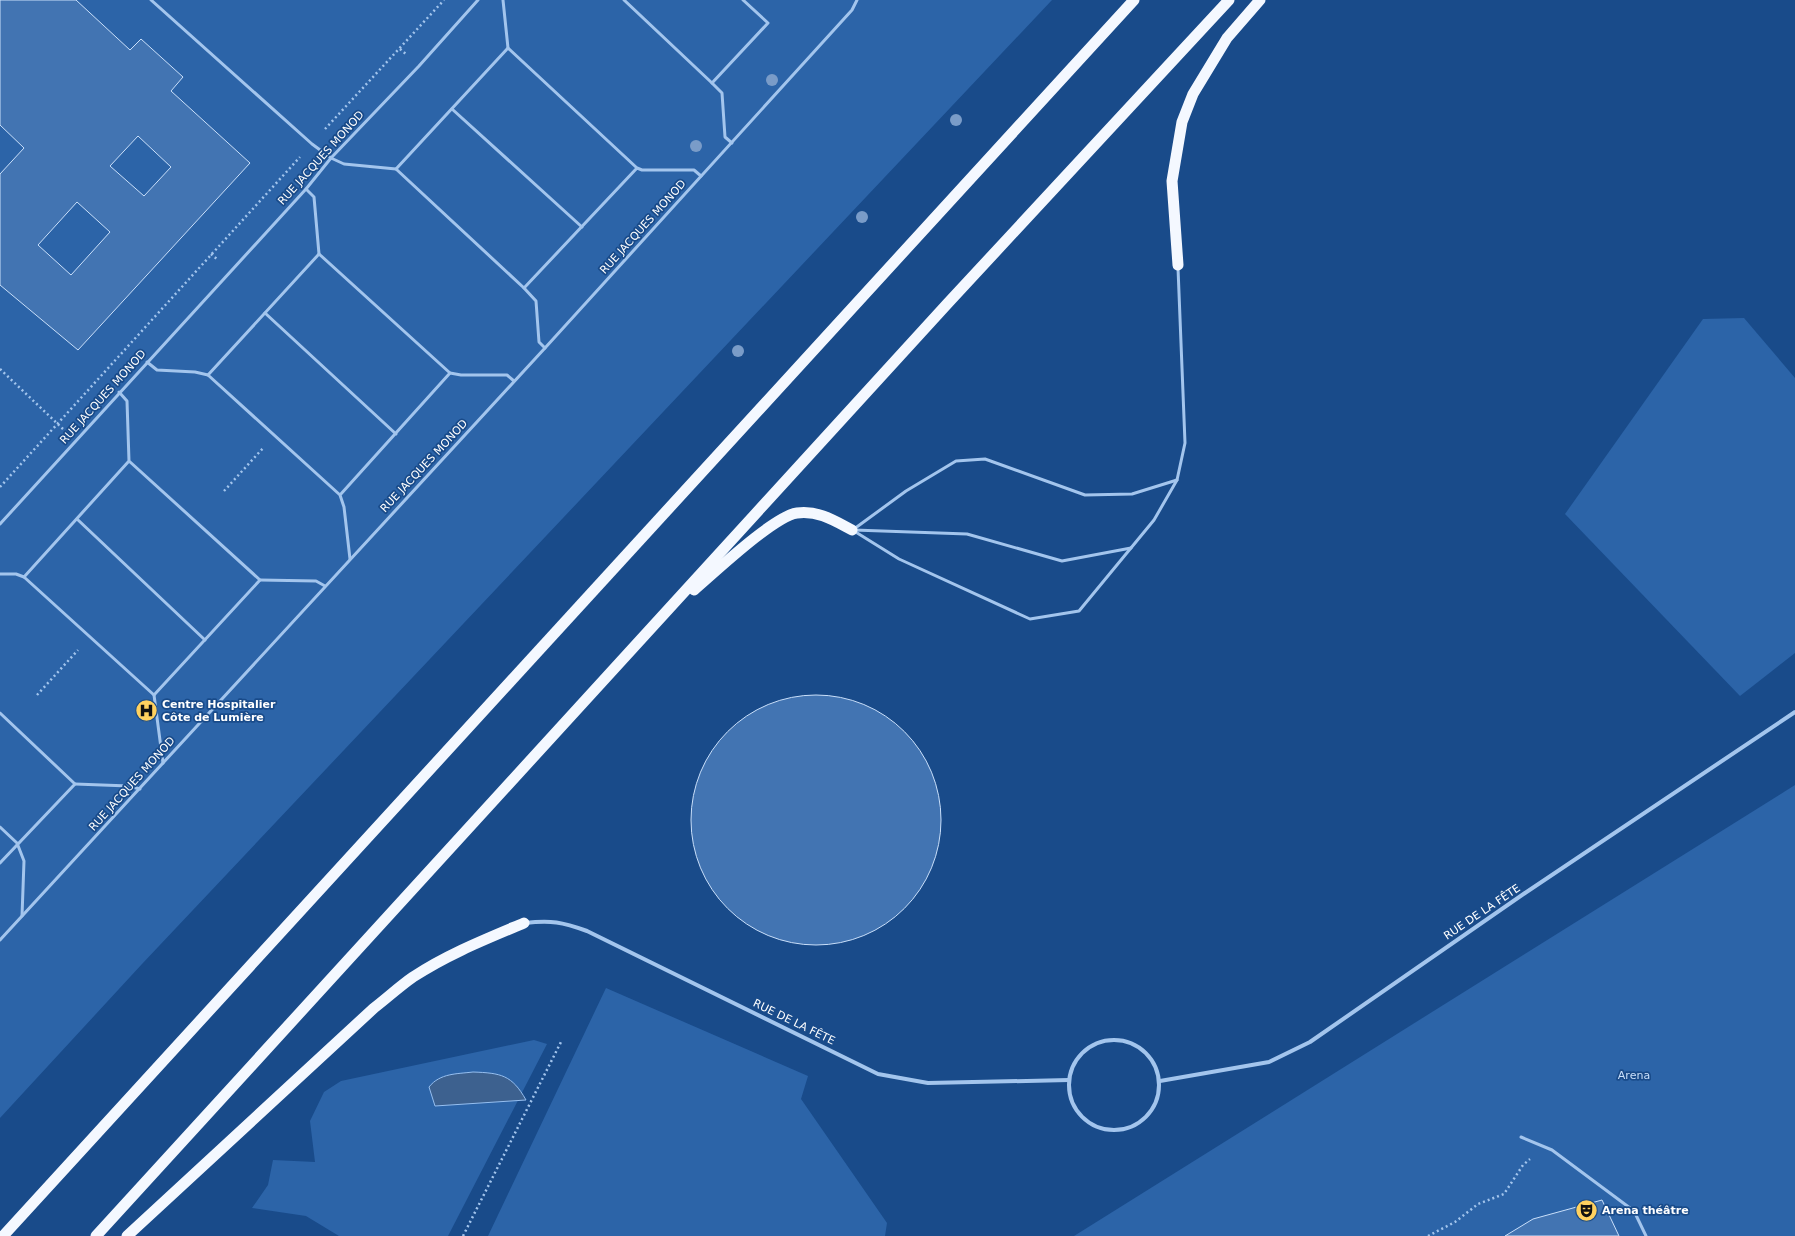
<svg xmlns="http://www.w3.org/2000/svg" width="1795" height="1236" font-family="'DejaVu Sans',sans-serif">
<style>
.green{fill:#2c64a8}
.water{fill:#3d618f;stroke:#96bff0}
.building{fill:#4274b2;stroke:#c9dffa;fill-rule:evenodd}
.lines{fill:none;stroke-linecap:round;stroke-linejoin:round}
.path{stroke:#a3c5ed;stroke-width:2.5;stroke-dasharray:2 3;stroke-linecap:butt}
.service{stroke:#a3c5ed;stroke-width:3}
.minor{stroke:#a3c5ed;stroke-width:4}
.trunk{stroke:#f4f8ff;stroke-width:11}
.tree{fill:#7a9cc8}
.labels{text-anchor:middle;dominant-baseline:central;stroke-width:3.5;stroke-linejoin:round;paint-order:stroke}
.street-label{font-size:11px;fill:#fff;stroke:#194b8a}
.poi-label{font-size:11px;font-weight:bold;fill:#fff;stroke:#194b8a;text-anchor:start}
.park-label{font-size:11px;fill:#c9dffa;stroke:#194b8a}
</style>
<rect width="100%" height="100%" fill="#194b8a"/>
<!-- green -->
<g class="green">
<polygon points="0,0 1052,0 142,964 0,1118"/>
<polygon points="1744,318 1795,378 1795,653 1740,696 1565,514 1703,319"/>
<polygon points="1795,785 1795,1236 1074,1236"/>
<polygon points="606,988 808,1076 801,1099 887,1223 885,1236 488,1236"/>
<polygon points="534,1040 547,1044 448,1236 339,1236 306,1216 252,1208 268,1185 273,1160 315,1162 310,1121 324,1092 341,1081"/>
</g>
<!-- water -->
<path class="water" d="M 473,1072 C 501,1073 512,1075 526,1100 L 435,1106 L 429,1087 C 440,1073 457,1074 473,1072 Z"/>
<!-- building -->
<g class="building">
<path d="M 0,0 L 76,0 L 130,50 L 141,39 L 183,77 L 171,91 L 250,163 L 78,350 L 0,285 L 0,174 L 24,148 L 0,125 ZM 138,136 L 171,167 L 144,196 L 110,166 ZM 77,202 L 110,232 L 71,275 L 38,245 Z"/>
<circle cx="816" cy="820" r="125"/>
<polygon points="1602,1200 1619,1236 1505,1236 1533,1219"/>
</g>
<g class="lines">
<!-- path -->
<g class="path">
<polyline points="400,49 407,55"/>
<polyline points="325,129 444,0"/>
<polyline points="211,254 218,260"/>
<polyline points="0,369 63,429"/>
<polyline points="0,487 300,157"/>
<polyline points="224,491 264,447"/>
<polyline points="37,695 78,650"/>
<polyline points="463,1236 562,1040"/>
<polyline points="1428,1236 1455,1222 1478,1204 1504,1194 1523,1165 1530,1159"/>
</g>
<!-- service -->
<g class="service">
<polyline points="151,0 312,144 331,158 344,164 396,169"/>
<polyline points="503,0 508,48"/>
<polyline points="624,0 712,83 768,23 743,0"/>
<polyline points="712,83 722,93 725,137 732,143"/>
<polyline points="452,109 582,227"/>
<polyline points="637,168 524,288 396,169 508,48 637,168 642,170 694,170 701,176"/>
<polyline points="306,189 314,197 319,254"/>
<polyline points="524,288 536,301 539,342 545,348"/>
<polyline points="265,313 396,434"/>
<polyline points="147,362 157,370 195,372 208,375"/>
<polyline points="450,373 461,375 507,375 514,381"/>
<polyline points="119,392 127,401 129,461 24,577 154,695 260,580 129,461"/>
<polyline points="340,495 450,373 319,254 208,375 340,495 344,507 350,559"/>
<polyline points="77,519 205,640"/>
<polyline points="0,524 306,189 331,158 419,66 478,0"/>
<polyline points="854,529 906,491 956,461 985,459 1085,495 1132,494 1177,480"/>
<polyline points="854,530 967,534 1062,561 1131,548"/>
<polyline points="854,531 899,559 1030,619 1079,611 1154,520 1177,480 1185,443 1178,268"/>
<polyline points="0,574 16,574 24,577"/>
<polyline points="260,580 316,581 325,586"/>
<polyline points="154,695 163,763"/>
<polyline points="0,713 75,784 0,863"/>
<polyline points="75,784 129,786 140,789"/>
<polyline points="0,827 17,843 24,861 22,916"/>
<polyline points="0,940 545,348 852,10 857,0"/>
<polyline points="1521,1137 1552,1150 1634,1211 1646,1236"/>
</g>
<!-- minor -->
<g class="minor">
<path d="M 525,923 C 551,920 562,922 587,931 L 878,1074 L 928,1083 L 1069,1080"/>
<circle cx="1114" cy="1085" r="45"/>
<polyline points="1160,1081 1269,1062 1310,1042 1525,893 1795,712"/>
</g>
<!-- trunk -->
<g class="trunk">
<polyline points="1178,265 1172,181 1182,122 1193,94 1227,38 1260,0"/>
<path d="M 694,590 C 714,573 774,516 797,513 C 818,510 835,521 852,530"/>
<polyline points="3,1236 1134,0"/>
<polyline points="96,1236 948,303 1229,0"/>
<path d="M 127,1236 L 374,1008 C 387,998 400,986 413,977 C 448,954 486,939 524,923"/>
</g>
</g>
<!-- trees -->
<g class="tree">
<circle cx="772" cy="80" r="6"/>
<circle cx="956" cy="120" r="6"/>
<circle cx="696" cy="146" r="6"/>
<circle cx="862" cy="217" r="6"/>
<circle cx="738" cy="351" r="6"/>
</g>
<!-- icons -->
<defs>
<symbol id="hospital-disc" viewBox="-11 -11 22 22"><circle r="9.5" fill="#ffd15f" stroke="#194b8a"/><path d="M-5-5h3v3.5h4V-5h3V5h-3V1.5h-4V5h-3Z" fill="#111"/></symbol>
<symbol id="theatre-disc" viewBox="-11 -11 22 22"><circle r="9.5" fill="#ffd15f" stroke="#194b8a"/><path d="M-5-5.5Q0-4 5-5.5V0Q5 5 0 6Q-5 5-5 0ZM-3.3-2.5H-1v1.5H-3.3ZM1-2.5H3.3v1.5H1ZM-2.8 1Q0 5.5 2.8 1Z" fill="#111"/></symbol>
</defs>
<g fill-rule="evenodd">
<use href="#hospital-disc" x="134" y="698" width="25" height="25"/>
<use href="#theatre-disc" x="1574" y="1198" width="25" height="25"/>
</g>
<g class="labels">
<!-- street labels -->
<g class="street-label">
<text transform="translate(321 158) rotate(-48)">RUE JACQUES MONOD</text>
<text transform="translate(643 227) rotate(-48)">RUE JACQUES MONOD</text>
<text transform="translate(103 397) rotate(-48)">RUE JACQUES MONOD</text>
<text transform="translate(424 466) rotate(-47)">RUE JACQUES MONOD</text>
<text transform="translate(132 784) rotate(-48)">RUE JACQUES MONOD</text>
<text transform="translate(1482 912) rotate(-34)">RUE DE LA FÊTE</text>
<text transform="translate(794 1022) rotate(26)">RUE DE LA FÊTE</text>
</g>
<!-- poi labels -->
<g class="poi-label">
<text x="162" y="704">Centre Hospitalier<tspan x="162" dy="13">Côte de Lumière</tspan></text>
<text x="1602" y="1210">Arena théâtre</text>
</g>
<!-- park labels -->
<g class="park-label">
<text x="1634" y="1075">Arena</text>
</g>
</g>
</svg>
